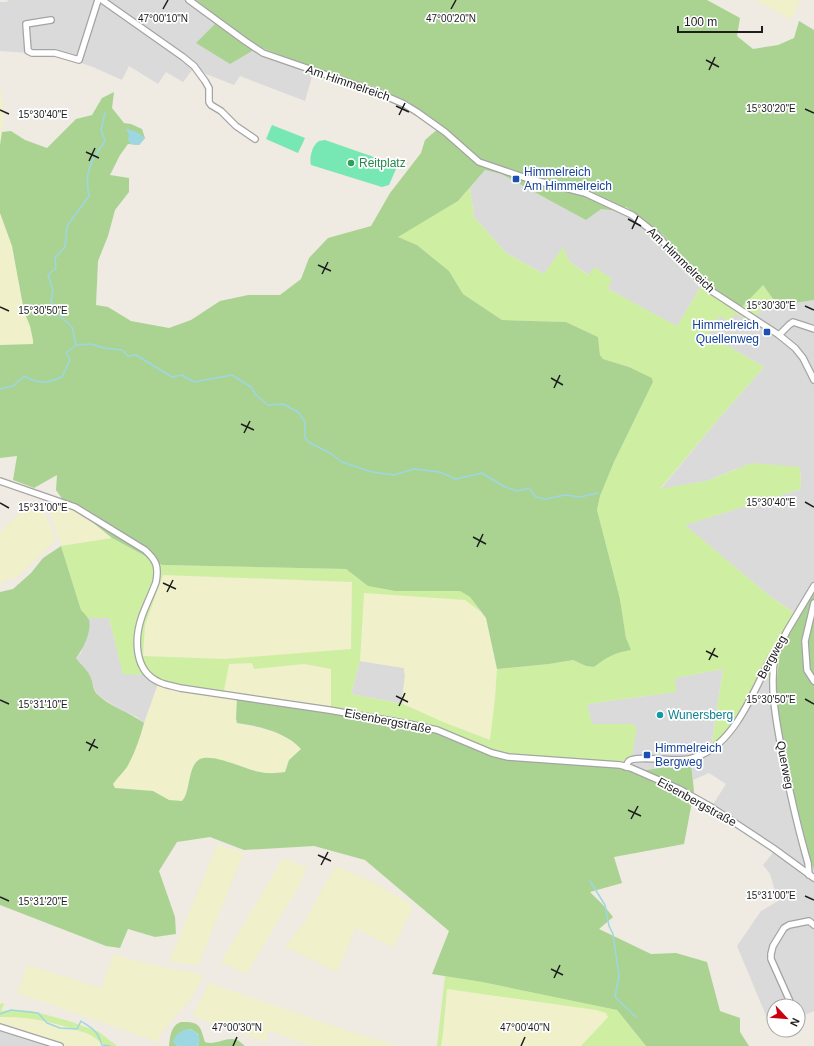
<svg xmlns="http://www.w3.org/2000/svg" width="814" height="1046" font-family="Arial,sans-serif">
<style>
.residential{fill:#dbdada}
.farmland{fill:#f0f0cb}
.grass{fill:#ceefa2;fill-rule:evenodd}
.forest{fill:#aad392}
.pitch{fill:#77e7b3}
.water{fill:#9dd7e2}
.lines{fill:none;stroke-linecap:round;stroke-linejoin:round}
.stream{stroke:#9dd7e2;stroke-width:1.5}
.street-casing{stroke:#a4a4a4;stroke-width:8}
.street{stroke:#fff;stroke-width:5.5}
.ticks{fill:none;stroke:#1d1d1d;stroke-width:1.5}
.leisure-dot{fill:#2e9e5b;stroke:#fff;stroke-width:1.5}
.transit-dot{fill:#1a4fb4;stroke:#fff;stroke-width:1.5}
.culture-dot{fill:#0f9aa8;stroke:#fff;stroke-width:1.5}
.labels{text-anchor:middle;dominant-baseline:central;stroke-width:3.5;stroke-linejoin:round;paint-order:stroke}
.street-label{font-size:12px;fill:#1d1d1d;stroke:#fff}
.leisure-label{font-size:12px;fill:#27864d;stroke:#fff;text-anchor:start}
.transit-label{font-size:12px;fill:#164399;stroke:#fff;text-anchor:start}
.culture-label{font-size:12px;fill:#0d838f;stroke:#fff;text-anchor:start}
.ticks-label{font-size:10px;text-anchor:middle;fill:#1d1d1d;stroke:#fff;stroke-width:3.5;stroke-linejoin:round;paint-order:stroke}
</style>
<rect width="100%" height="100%" fill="#efeae2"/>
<!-- residential -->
<g class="residential">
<polygon points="9,0 185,0 253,51 269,58 313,73 305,101 240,76 234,85 206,74 196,65 183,82 166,72 158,84 129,66 122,80 93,67 58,55 0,51 0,2 6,2"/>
<polygon points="485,170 501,174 545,198 619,211 646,230 670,251 680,267 700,288 677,327 608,289 569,261 563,248 544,274 506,253 474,217 470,187"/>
<polygon points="773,299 786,300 795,303 814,300 814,592 799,616 772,598 684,525 801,489 800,467 736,469 707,481 660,490 720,417 764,367 708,335 720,315 735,313 750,321"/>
<polygon points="88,618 109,618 123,673 143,675 158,684 144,723 137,717 119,709 101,697 95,691 91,678 86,670 76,658 81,653 89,623"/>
<polygon points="360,661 404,668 405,677 402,698 403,704 351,694"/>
<polygon points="723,669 711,749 749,709 757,694 764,676 771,679 776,685 776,701 814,870 814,1011 798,1018 798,1006 774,1006 774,1029 772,1030 737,946 761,911 778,901 770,874 763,865 776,849 712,806 726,784 709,773 693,780 691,763 634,772 629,770 632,724 592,724 587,704 675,692 674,678"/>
<polygon points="0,1029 52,1046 0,1046"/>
</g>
<!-- farmland -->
<g class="farmland">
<polygon points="755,0 800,0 792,20"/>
<polygon points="0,89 2,95 4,116 0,145"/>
<polygon points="0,213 12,246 24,311 30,326 33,340 33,344 0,345"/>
<polygon points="32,501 41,507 50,524 55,539 54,542 15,579 8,578 0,585 0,532"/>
<polygon points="62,505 85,516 112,538 61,546 50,512 52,507"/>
<polygon points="163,575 352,582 351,649 224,659 143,656 145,625"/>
<polygon points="364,593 465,600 481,612 486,618 497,669 491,740 443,722 403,704 402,698 405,677 404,668 360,661"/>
<polygon points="253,663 254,669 304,664 332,669 331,713 237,698 236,719 237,723 281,734 290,739 301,749 289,760 285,772 271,774 259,772 229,762 189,780 185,797 182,801 169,800 153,791 115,788 113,784 126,767 137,744 158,684 223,695 229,664"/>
<polygon points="217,845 244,852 198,966 169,961"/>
<polygon points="283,858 307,867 297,890 246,974 221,962"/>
<polygon points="335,866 375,883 405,901 413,907 393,948 356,928 337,972 285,947 305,921"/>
<polygon points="113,955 159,966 195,973 203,976 191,999 173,1019 161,1034 158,1042 17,993 27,965 101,988"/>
<polygon points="209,983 358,1034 399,1046 311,1046 269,1031 265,1042 192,1016"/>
<polygon points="447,989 596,1010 606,1013 609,1017 581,1046 441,1046 443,1033"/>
<polygon points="0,1017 27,1017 55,1024 91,1035 107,1046 66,1046 0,1025"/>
</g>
<!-- grass -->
<g class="grass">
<path d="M 470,187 L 474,217 L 506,253 L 544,274 L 563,247 L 569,261 L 588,275 L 595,267 L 612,279 L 608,289 L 677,326 L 700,288 L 705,282 L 763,285 L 773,299 L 750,321 L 735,313 L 731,322 L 719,316 L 709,335 L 764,367 L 720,417 L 660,489 L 707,481 L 752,463 L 800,467 L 801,489 L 685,525 L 772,598 L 799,616 L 781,646 L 776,685 L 771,679 L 764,677 L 757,694 L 749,709 L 711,750 L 723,669 L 675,678 L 676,692 L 587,704 L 592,724 L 632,724 L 637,728 L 629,770 L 520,761 L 508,759 L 331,713 L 331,669 L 304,664 L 254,669 L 252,663 L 229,664 L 223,696 L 158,684 L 143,675 L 123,674 L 109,618 L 88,618 L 81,610 L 61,546 L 112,538 L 162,565 L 346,569 L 368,586 L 395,591 L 460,591 L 470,597 L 481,612 L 465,600 L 364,593 L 360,661 L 351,694 L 403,704 L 443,722 L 490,740 L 495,698 L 497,669 L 549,664 L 573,660 L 586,666 L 594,667 C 606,657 615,653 630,650 L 626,638 L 620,599 L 597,510 L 600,496 L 614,462 L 653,382 L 652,378 L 629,367 L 603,359 L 600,355 L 598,337 L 566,322 L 502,320 L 463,294 L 449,271 L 417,245 L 397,237 L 458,201 ZM 163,575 L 352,582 L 351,649 L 224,659 L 143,656 L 145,625 Z"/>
<polygon points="445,976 482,982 617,1010 646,1046 581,1046 608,1017 606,1013 596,1010 447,989 443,1033 441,1046 437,1046"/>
<path d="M 3,1003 L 4,1004 L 1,1011 L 18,1010 L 32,1011 L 69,1021 L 99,1032 L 117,1046 C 114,1046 110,1046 107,1046 C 102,1044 94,1036 86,1033 C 58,1023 29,1016 0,1017 L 0,1004 Z"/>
</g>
<!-- forest -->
<g class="forest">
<path d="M 196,0 L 707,0 L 740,18 L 737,36 L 753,49 L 778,45 L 794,38 L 799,21 L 814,30 L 814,300 L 795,303 L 786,300 L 773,299 L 763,285 L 741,308 L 713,290 L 687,264 L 663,235 L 626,207 L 619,211 L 601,209 L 586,220 L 501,174 L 485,170 L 458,201 L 398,237 L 417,245 L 449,271 L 463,294 L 502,320 L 566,322 L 598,337 L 600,355 L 603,359 L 629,367 L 652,378 L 653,382 L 614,462 L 600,496 L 597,510 L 620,599 L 626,638 L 631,650 C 614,653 607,657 594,667 L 586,666 L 573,660 L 549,664 L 497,669 L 486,618 L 470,597 L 460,591 L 395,591 L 368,586 L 346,569 L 162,565 L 112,538 L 85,516 L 62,505 L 63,500 L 56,490 L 57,475 L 34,488 L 13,480 L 17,456 L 0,458 L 0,345 L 33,344 L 33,340 L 30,326 L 24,311 L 12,246 L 0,213 L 0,145 L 2,132 L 11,131 L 25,140 L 47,148 L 76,119 L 92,115 L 102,98 L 114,92 L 112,108 L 124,123 L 131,124 L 142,129 L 145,138 L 139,145 L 128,144 L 120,155 L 110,175 L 129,178 L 129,192 L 115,210 L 108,236 L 98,261 L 96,305 L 108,307 L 131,321 L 169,328 L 191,320 L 220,301 L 248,295 L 280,295 L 301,279 L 309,258 L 328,238 L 371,226 L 390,193 L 421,153 L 425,140 L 440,127 L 409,102 L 375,87 L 323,71 L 259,47 L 230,64 L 196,43 L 220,19 Z"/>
<path d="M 61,546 L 81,610 C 84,613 87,616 89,620 C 92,631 83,650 76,658 C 81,665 88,670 91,678 C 93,683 93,689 96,693 C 109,707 130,712 144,723 C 140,738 135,753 127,767 C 123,773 117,778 113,784 L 115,788 L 153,791 L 169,800 L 182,801 C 191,792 187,766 200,759 C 214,753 246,770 260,772 C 269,774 276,773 285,772 L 289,760 L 301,749 C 286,732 259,726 237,723 L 236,719 L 237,698 L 408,726 L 436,732 L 508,759 L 620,767 L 634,772 L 691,763 L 694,791 L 684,844 L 614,857 L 622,883 L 590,892 L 605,907 L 613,917 L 599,929 L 651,954 L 676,953 L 707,962 L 720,1011 L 740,1018 L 740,1032 L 749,1046 L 646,1046 L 617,1010 L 482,982 L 432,974 L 449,931 L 365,860 L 314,846 L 244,850 L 210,837 L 177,842 L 159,871 L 175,917 L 176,934 L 155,937 L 128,929 L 120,948 L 106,946 L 0,905 L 0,592 L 13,589 L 31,573 L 43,558 Z"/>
<polygon points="814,592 814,870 811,862 792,787 779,724 776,685 781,646"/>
<path d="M 181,1022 C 201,1021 200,1027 205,1042 C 215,1046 227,1036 237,1040 C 240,1041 242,1044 245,1046 L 197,1046 L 199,1044 L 198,1034 L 190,1029 L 176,1045 L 180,1046 L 169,1046 C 170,1037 171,1025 181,1022 Z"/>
</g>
<!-- pitch -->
<g class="pitch">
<polygon points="272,125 305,138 298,153 266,139"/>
<path d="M 325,140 L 394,164 L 396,169 L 389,185 L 382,187 L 311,165 C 309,158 312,145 319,141 C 319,141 325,140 325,140 Z"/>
</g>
<!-- water -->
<g class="water">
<path d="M 126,129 C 134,130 139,133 145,138 L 139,145 L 131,144 L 128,140 L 129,135 Z"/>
<path d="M 187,1029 C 196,1030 204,1038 197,1046 L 180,1046 L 174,1044 L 173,1042 C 175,1035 180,1031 187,1029 Z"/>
</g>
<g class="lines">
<!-- stream -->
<g class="stream">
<path d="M 76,345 L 72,327 L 58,314 L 51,301 L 53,290 L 48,275 L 56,268 L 55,258 L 65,247 L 67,226 L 89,196 C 84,171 91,161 105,141 L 101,130 L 105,113"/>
<path d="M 0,389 L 13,386 L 24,376 C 40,384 46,384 62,377 L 70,360 L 66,353 L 76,345 L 91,344 L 104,348 L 122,350 L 128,356 L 136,355 L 172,377 L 182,375 L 194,382 L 232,375 L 251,387 L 256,395 L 268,405 L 283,404 L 298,412 L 305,422 L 305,438 L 310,443 L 330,453 L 342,462 L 372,472 L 394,475 L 414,469 L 440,472 L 456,479 L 482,473 L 503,486 L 517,491 L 529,488 L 536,497 L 545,499 L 565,495 L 580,497 L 598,493"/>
<polyline points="590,881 605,905 609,926 613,934 619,976 615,997 636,1017"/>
<path d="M 0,1014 L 11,1010 L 38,1013 L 47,1023 L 60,1028 L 77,1029 L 81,1021 C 93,1029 97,1030 102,1045 L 110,1046"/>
</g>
<defs>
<g id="street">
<polyline points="102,0 183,57 194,66 205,81 209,88 209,102 211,105 221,111 236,126 255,139"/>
<polyline points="189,0 245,41 263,53 379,93 404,104 417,112 445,132 479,162 526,178 585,193 632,215 656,234 684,265 710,290 779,335 795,348 803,358 814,380"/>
<polyline points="51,20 26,24 28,51 32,53 55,53 79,60 98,0"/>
<polyline points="779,335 789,325 793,322 814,329"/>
<path d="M 0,481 L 75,507 L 145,550 C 156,560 159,566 156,582 C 152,593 146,605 142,616 C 134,639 134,671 159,682 C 165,685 173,686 180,688 L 329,710 L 409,724 L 437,730 L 492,753 L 508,757 L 620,765 L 631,768 L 679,789 L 711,807 L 773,848 L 814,878"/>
<polyline points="814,603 805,641 807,670 814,681"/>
<path d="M 775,655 C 769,690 777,724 783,758 C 790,793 798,829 808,863 L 809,875"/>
<path d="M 626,767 C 627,764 627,763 629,761 C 636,755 676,762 689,759 C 693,758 697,756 701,755 C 736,740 754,690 771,658 L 775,655 L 787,631 L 814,586"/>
<polyline points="792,1006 771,959 771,954 773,946 784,928 789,925 809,921 814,925"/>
<polyline points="0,1027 60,1046"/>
</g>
</defs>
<!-- street casing -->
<use href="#street" class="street-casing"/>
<!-- street -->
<use href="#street" class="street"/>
</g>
<!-- ticks -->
<path class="ticks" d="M 163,9 L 168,0M 451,9 L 456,0M 706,60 L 719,67M 709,70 L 715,57M 396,106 L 409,112M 805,109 L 814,113M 0,110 L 9,114M 399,115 L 405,103M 86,152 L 99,158M 89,161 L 95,148M 628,219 L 641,226M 632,229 L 638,216M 318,265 L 331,271M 322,274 L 328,262M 805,306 L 814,310M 0,307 L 9,311M 551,378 L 563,385M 554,388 L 560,375M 241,424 L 254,430M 244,433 L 250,421M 805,502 L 814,507M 0,503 L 9,508M 473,537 L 486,544M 477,547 L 483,534M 163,583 L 176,589M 167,592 L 173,580M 706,651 L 718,657M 709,660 L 715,648M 396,696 L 408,702M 805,699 L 814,704M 0,700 L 9,704M 399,706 L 405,693M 86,742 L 98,748M 89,751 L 95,739M 628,810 L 641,816M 631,819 L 638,806M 318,855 L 331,861M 321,865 L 328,852M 805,896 L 814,900M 0,897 L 9,901M 551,969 L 563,975M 554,978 L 560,965M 233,1046 L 237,1037M 521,1046 L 525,1037"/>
<!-- markers -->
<circle class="leisure-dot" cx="351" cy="163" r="4"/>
<g class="transit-dot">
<rect x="512" y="175" width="8" height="8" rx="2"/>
<rect x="763" y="328" width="8" height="8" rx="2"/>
<rect x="643" y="751" width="8" height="8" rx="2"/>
</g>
<circle class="culture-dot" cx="660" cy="715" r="4"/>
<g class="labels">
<!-- street labels -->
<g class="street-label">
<text transform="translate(348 83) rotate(19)">Am Himmelreich</text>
<text transform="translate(681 260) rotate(44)">Am Himmelreich</text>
<text transform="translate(772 657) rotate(-61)">Bergweg</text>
<text transform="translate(388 721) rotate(11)">Eisenbergstraße</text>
<text transform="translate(785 765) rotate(79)">Querweg</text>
<text transform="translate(697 802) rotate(29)">Eisenbergstraße</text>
</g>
<!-- leisure labels -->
<g class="leisure-label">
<text x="359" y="163">Reitplatz</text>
</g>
<!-- transit labels -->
<g class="transit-label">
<text x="524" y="172">Himmelreich<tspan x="524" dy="14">Am Himmelreich</tspan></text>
<text x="759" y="325" text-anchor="end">Himmelreich<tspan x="759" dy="14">Quellenweg</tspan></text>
<text x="655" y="748">Himmelreich<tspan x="655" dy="14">Bergweg</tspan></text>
</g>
<!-- culture labels -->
<g class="culture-label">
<text x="668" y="715">Wunersberg</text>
</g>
</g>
<g class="ticks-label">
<text x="163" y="22">47°00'10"N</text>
<text x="451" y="22">47°00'20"N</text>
<text x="771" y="112">15°30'20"E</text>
<text x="43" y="118">15°30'40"E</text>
<text x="771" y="309">15°30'30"E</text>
<text x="43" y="314">15°30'50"E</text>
<text x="771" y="506">15°30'40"E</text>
<text x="43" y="511">15°31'00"E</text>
<text x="771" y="703">15°30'50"E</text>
<text x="43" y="708">15°31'10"E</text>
<text x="771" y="899">15°31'00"E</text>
<text x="43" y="905">15°31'20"E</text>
<text x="237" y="1031">47°00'30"N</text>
<text x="525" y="1031">47°00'40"N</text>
</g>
<!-- north arrow -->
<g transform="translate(786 1018) rotate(116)"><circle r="19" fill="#ffffff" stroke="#a5a5a5"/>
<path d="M0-3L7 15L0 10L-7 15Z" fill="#ca000f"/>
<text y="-6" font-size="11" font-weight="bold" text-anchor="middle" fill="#1d1d1d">N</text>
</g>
<!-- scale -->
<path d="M678 26v6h84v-6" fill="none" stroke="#1d1d1d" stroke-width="2"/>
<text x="684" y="26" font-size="12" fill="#1d1d1d" stroke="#ffffff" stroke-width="3" paint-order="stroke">100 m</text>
</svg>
